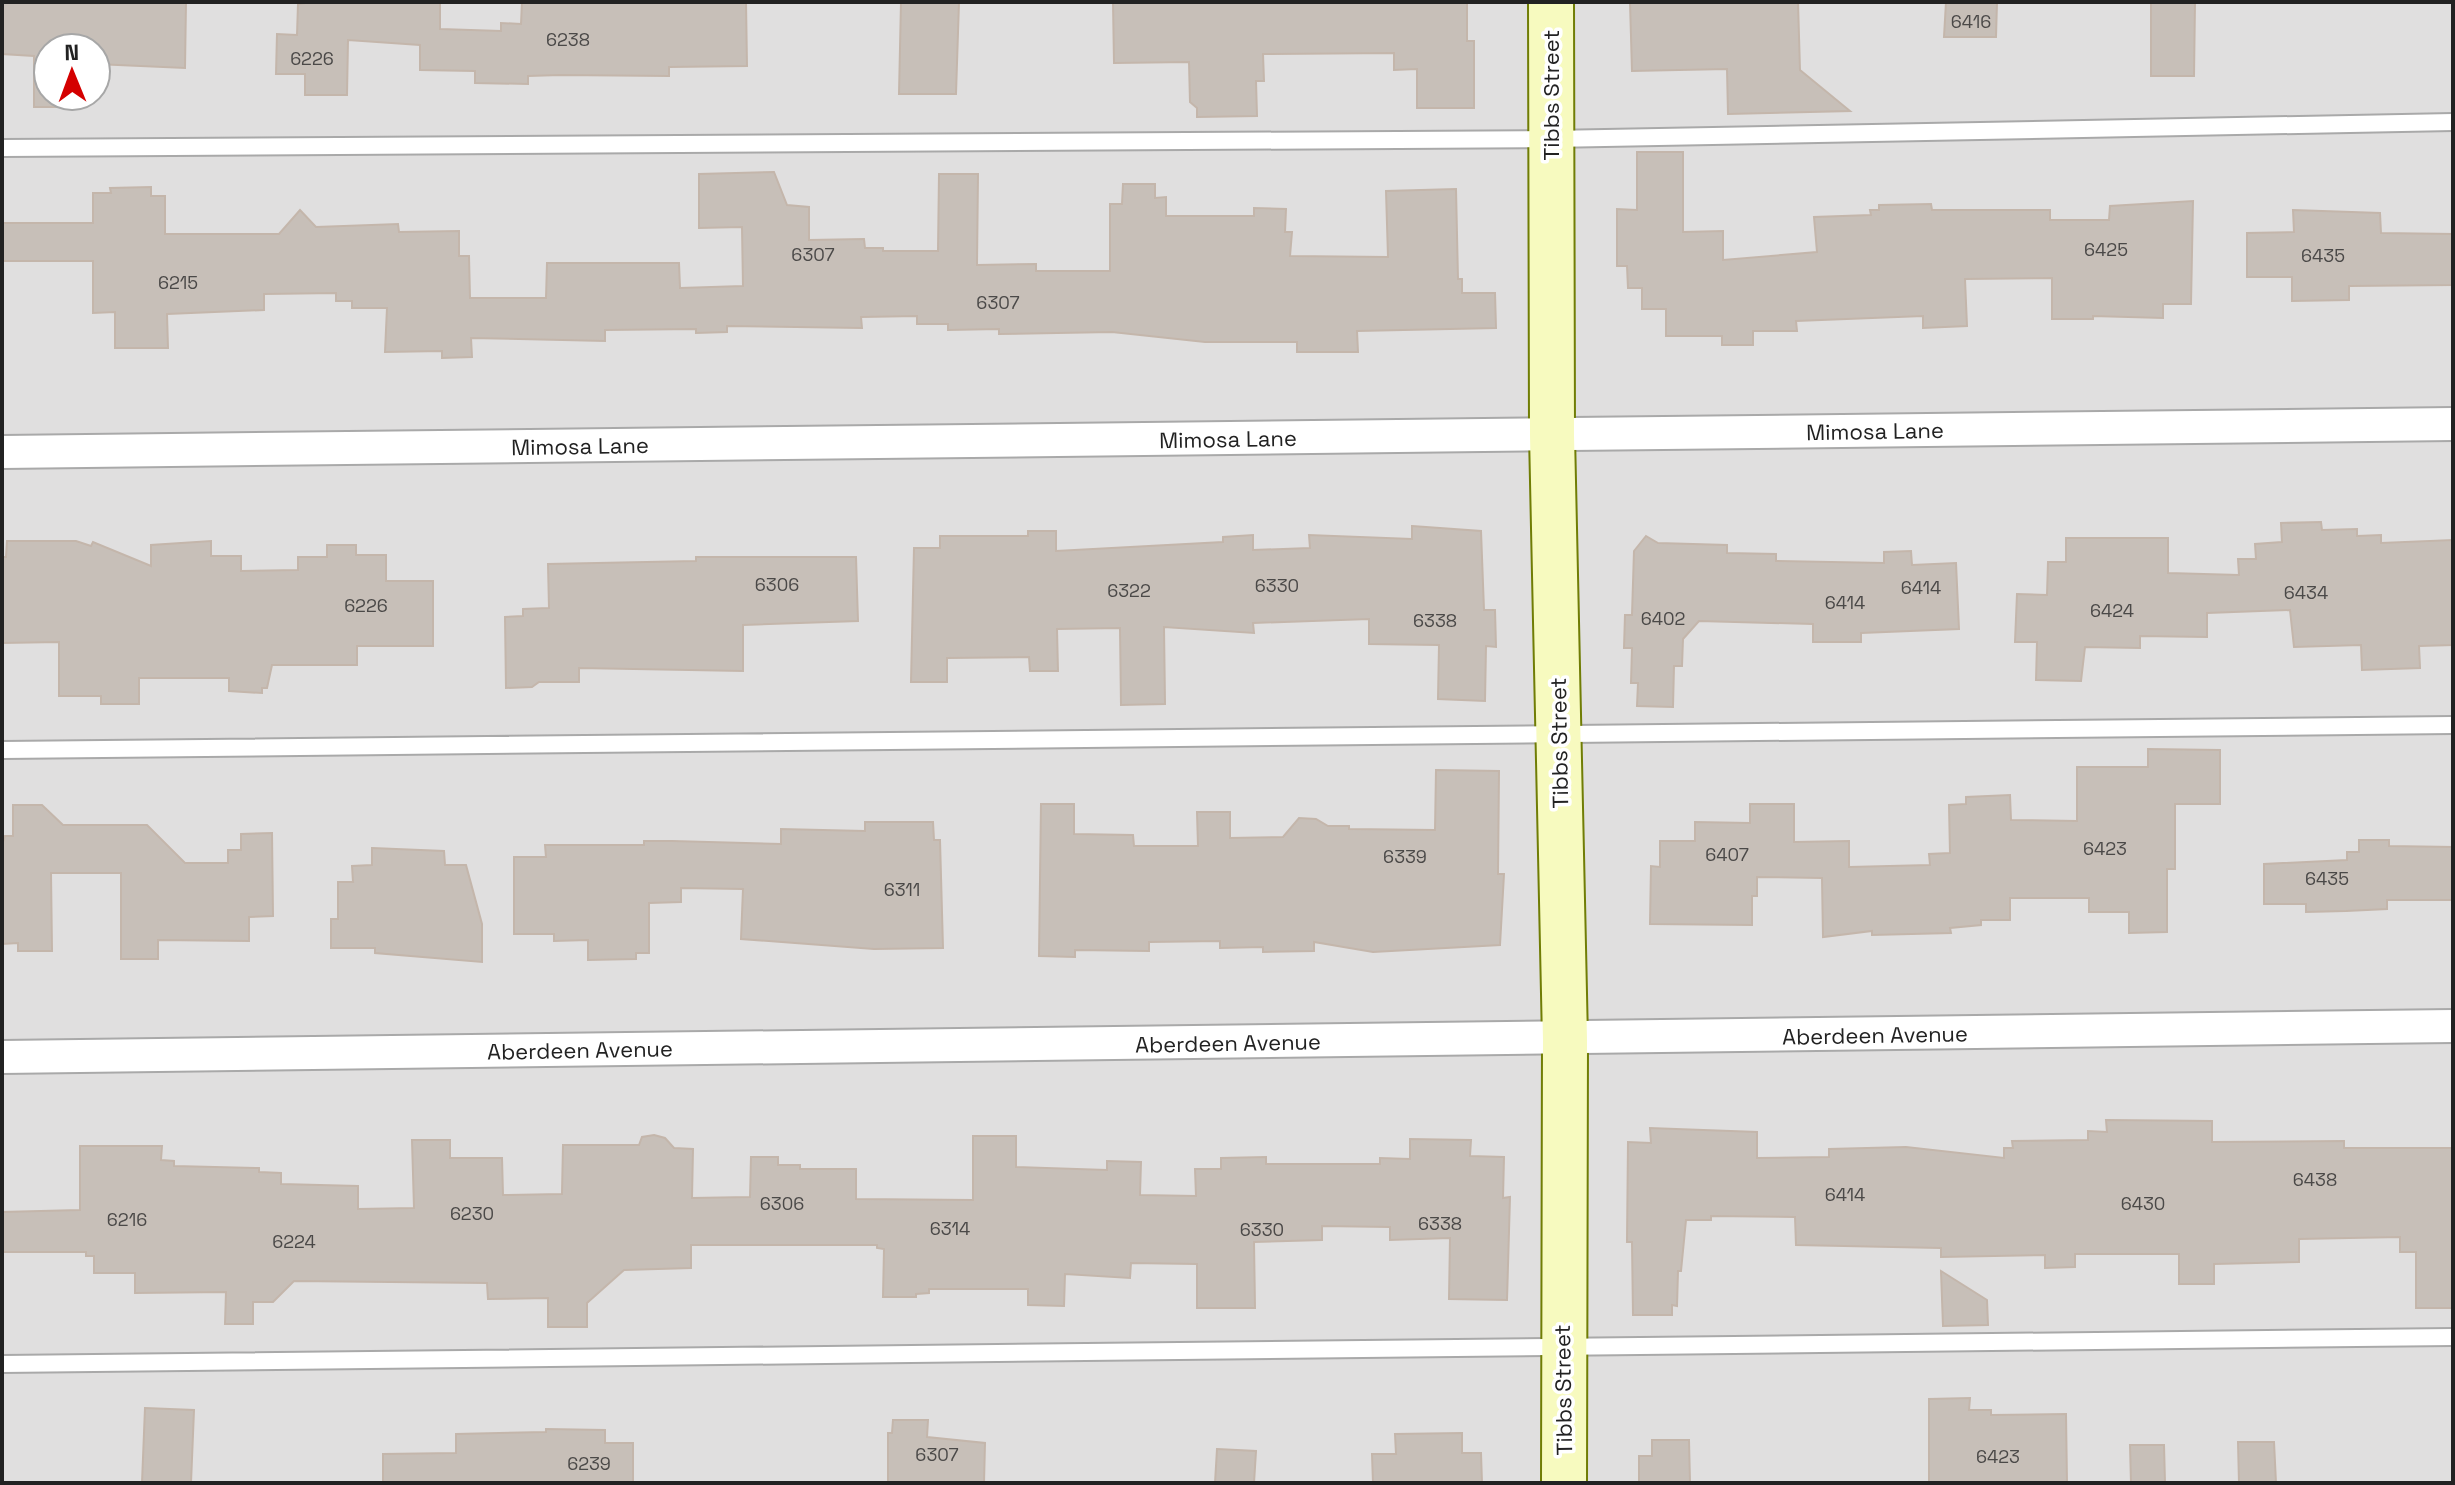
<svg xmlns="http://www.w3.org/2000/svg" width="2455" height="1485" font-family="'Space Grotesk',sans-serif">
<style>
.residential{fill:#e0dfdf;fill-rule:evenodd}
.building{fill:#c7bfb8;stroke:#c4b6ab;stroke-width:2}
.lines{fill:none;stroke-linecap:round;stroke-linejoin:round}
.lane-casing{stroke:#a9a9a9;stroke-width:20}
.street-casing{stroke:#a9a9a9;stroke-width:36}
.secondary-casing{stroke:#707d05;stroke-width:48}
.lane{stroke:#fff;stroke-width:16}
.street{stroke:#fff;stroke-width:32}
.secondary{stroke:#f7fabf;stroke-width:44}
.labels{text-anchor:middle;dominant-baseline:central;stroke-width:7;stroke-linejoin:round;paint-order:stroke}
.number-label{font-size:18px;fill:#4b4948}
.street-label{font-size:22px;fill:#222;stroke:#fff}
</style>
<rect width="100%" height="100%" fill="#f2efe9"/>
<!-- residential -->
<path class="residential" d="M 2,2 L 2453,2 L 2453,1483 L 2,1483 ZM 48,48 L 96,48 L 96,96 L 48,96 Z"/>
<!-- building -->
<g class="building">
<polygon points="2,2 186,2 185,68 96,64 96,48 48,48 48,96 80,96 80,107 34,107 34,56 2,54"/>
<polygon points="313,2 440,2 440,29 501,31 501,23 521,24 522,2 746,2 747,66 669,67 669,76 560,75 528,76 528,84 475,83 475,71 420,70 420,45 348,40 347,95 305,95 305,74 276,74 277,34 297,35 298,4"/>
<polygon points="901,2 959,2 956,94 899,94"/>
<polygon points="1113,2 1467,2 1467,41 1474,41 1474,108 1417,108 1417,69 1394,70 1394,53 1263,54 1264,81 1256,81 1257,116 1197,117 1197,108 1190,102 1189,62 1114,63"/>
<polygon points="1630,2 1798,2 1800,70 1850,111 1728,114 1727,69 1632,71"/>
<polygon points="1946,2 1997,2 1996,37 1944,37"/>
<polygon points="2151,2 2195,2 2194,76 2151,76"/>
<polygon points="1637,152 1683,152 1683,232 1723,231 1723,260 1817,252 1814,217 1871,215 1870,210 1879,210 1879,205 1931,204 1932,210 2050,210 2050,220 2109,220 2110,206 2193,201 2191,304 2163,304 2163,318 2093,316 2093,319 2052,319 2052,278 1965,279 1967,326 1923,328 1923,316 1796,321 1797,331 1753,331 1753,345 1722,345 1722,336 1666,336 1666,309 1642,309 1642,288 1628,288 1627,266 1617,266 1617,209 1637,210"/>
<polygon points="774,172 787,205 809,207 809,240 864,239 865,248 883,248 883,251 938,251 939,174 978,174 977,265 1036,264 1036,271 1110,271 1110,204 1122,204 1123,184 1155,184 1155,198 1166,197 1166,216 1254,216 1254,208 1286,209 1285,232 1292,232 1290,256 1388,257 1386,191 1456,189 1458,279 1462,279 1462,293 1495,293 1496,328 1357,331 1358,352 1297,352 1297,342 1205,342 1112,332 999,334 999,329 948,330 948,324 917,324 917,316 861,317 862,328 727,326 727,332 696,333 696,329 605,330 605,341 471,338 472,357 442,358 442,351 385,352 387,308 352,308 352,301 336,301 336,293 264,294 264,310 167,314 168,348 115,348 115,312 93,313 93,261 2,261 2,223 93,223 93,193 111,193 110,188 151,187 151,196 165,196 165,234 279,234 300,210 316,227 398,224 399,232 459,231 459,256 469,256 470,298 546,298 547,263 679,263 680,288 743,286 742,227 699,228 699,174"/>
<polygon points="2293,210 2380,213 2381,233 2453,234 2453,285 2349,286 2349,300 2292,301 2292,277 2247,277 2247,233 2294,232"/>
<polygon points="2321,522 2322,530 2357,529 2357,536 2381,535 2381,543 2453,540 2453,645 2419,646 2420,668 2362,670 2361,645 2294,647 2290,610 2207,613 2207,637 2140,636 2140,648 2085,647 2081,681 2036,680 2037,642 2015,642 2017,594 2047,595 2048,562 2066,562 2066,538 2168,538 2168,573 2239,575 2238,559 2256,559 2255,544 2282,542 2281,523"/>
<polygon points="1412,526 1481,531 1484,610 1495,610 1496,647 1486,646 1485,701 1438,699 1439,645 1369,644 1369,619 1253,623 1254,633 1164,627 1165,704 1121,705 1120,628 1057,629 1058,671 1030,671 1029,657 947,658 947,682 911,682 914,548 940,548 940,536 1028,536 1028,531 1056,531 1056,551 1223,542 1223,537 1253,535 1253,550 1310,548 1309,535 1412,539"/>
<polygon points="1646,536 1658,543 1727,545 1727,553 1776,554 1776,561 1884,563 1884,552 1911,551 1912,565 1956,563 1959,629 1861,633 1861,642 1813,642 1813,624 1699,621 1683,639 1682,666 1674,666 1673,707 1637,706 1638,683 1631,683 1632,648 1624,648 1625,615 1632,615 1634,551"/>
<polygon points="7,541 76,541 91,546 93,542 151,566 151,545 211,541 211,556 241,556 241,571 298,570 298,557 327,557 327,545 356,545 356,555 386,555 386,581 433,581 433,646 357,646 357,665 272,665 267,688 262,688 262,693 229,691 229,678 139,678 139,704 101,704 101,696 59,696 59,642 2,643 2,557 6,557"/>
<polygon points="696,557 856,557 858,621 743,625 743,671 579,668 579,682 539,682 532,687 506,688 505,617 523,616 523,609 549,608 548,564 696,561"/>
<polygon points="2148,749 2220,750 2220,804 2175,804 2175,869 2167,869 2167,932 2129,933 2129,912 2089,912 2089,898 2010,898 2010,920 1981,920 1981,925 1950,928 1951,933 1872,935 1872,931 1823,937 1822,878 1757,877 1757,896 1752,896 1752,925 1650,924 1651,866 1660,867 1660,841 1695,841 1695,822 1750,823 1750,804 1794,804 1794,842 1849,841 1849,867 1930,865 1929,854 1950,853 1949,805 1966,804 1966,797 2010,795 2011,820 2077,821 2077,767 2148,767"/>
<polygon points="1436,770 1499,771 1498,874 1504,874 1500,945 1373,952 1314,942 1314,951 1263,952 1263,947 1220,948 1220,941 1149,942 1149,951 1075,950 1075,957 1039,956 1041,804 1074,804 1074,834 1133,835 1134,846 1198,846 1197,812 1230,812 1230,838 1283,837 1299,818 1316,819 1328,826 1349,826 1349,829 1435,830"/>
<polygon points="13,805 42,805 63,825 147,825 185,863 228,863 228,850 241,850 241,834 272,833 273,916 249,917 249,941 158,940 158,959 121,959 121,873 51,873 52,951 18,951 18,943 2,944 2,845 5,836 13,836"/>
<polygon points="865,822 933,822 934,840 940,840 943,948 874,949 741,939 743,889 681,888 681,902 649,903 649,953 636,953 636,959 588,960 588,940 554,941 554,934 514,934 514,857 546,857 545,845 644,845 644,841 672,841 781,844 781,829 865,831"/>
<polygon points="2359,840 2389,840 2389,846 2453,847 2453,900 2387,900 2387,909 2346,911 2306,912 2306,904 2264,904 2264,864 2347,860 2347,852 2359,852"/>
<polygon points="372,848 444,851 445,865 466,865 482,924 482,962 375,953 375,948 331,948 331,919 338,919 338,882 353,882 352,866 372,865"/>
<polygon points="2106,1120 2212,1121 2212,1142 2344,1141 2344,1148 2453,1148 2453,1308 2416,1308 2416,1252 2400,1252 2400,1237 2299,1239 2299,1262 2214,1264 2214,1284 2179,1284 2179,1254 2075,1254 2075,1267 2045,1268 2045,1255 1941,1257 1941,1248 1796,1245 1795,1217 1711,1216 1711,1220 1686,1220 1681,1271 1678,1271 1677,1306 1672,1305 1672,1315 1633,1315 1632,1242 1627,1242 1628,1142 1651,1143 1650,1128 1757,1132 1757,1158 1829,1157 1829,1149 1906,1147 2004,1158 2004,1148 2013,1148 2012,1141 2088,1140 2088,1131 2107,1132"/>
<polygon points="654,1135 665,1138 674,1148 693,1149 692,1198 750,1197 751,1157 778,1157 778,1165 800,1165 800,1169 856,1169 856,1199 973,1200 973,1136 1016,1136 1016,1167 1107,1170 1107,1161 1141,1162 1140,1195 1196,1196 1195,1169 1221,1169 1221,1158 1266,1157 1266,1164 1380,1164 1380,1158 1410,1159 1410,1139 1471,1140 1470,1156 1504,1157 1503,1198 1510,1197 1507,1300 1449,1299 1450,1238 1390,1240 1390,1227 1322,1226 1322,1240 1254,1242 1255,1308 1197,1308 1197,1264 1131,1263 1130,1278 1065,1274 1064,1306 1028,1305 1028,1289 929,1289 929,1293 916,1294 916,1297 883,1297 884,1249 877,1248 877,1245 691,1245 691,1268 624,1270 587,1303 587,1327 548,1327 548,1298 488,1299 487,1283 294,1281 273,1302 253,1302 253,1324 225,1324 226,1292 135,1293 135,1273 94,1273 94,1256 86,1256 86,1252 2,1252 2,1212 80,1210 80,1146 162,1146 161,1160 174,1161 174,1166 259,1168 259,1172 281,1173 281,1184 358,1186 358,1209 414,1208 412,1140 450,1140 450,1158 502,1158 503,1195 562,1194 563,1145 639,1145 642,1137"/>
<polygon points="1941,1271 1987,1300 1988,1325 1943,1326"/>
<polygon points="1970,1398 1969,1410 1991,1410 1991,1415 2066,1414 2067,1483 1929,1483 1929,1399"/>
<polygon points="145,1408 194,1410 191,1483 142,1483"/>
<polygon points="893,1420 928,1420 927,1437 985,1443 984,1483 888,1483 888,1433 892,1433"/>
<polygon points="546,1429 605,1430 605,1443 633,1443 633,1483 383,1483 383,1454 456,1453 456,1434 546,1432"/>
<polygon points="1462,1433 1462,1453 1481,1453 1482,1483 1373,1483 1372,1454 1396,1454 1395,1434"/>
<polygon points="1652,1440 1689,1440 1690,1483 1639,1483 1639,1456 1652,1456"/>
<polygon points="2238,1442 2274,1442 2276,1483 2239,1483"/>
<polygon points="2130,1445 2164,1445 2165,1483 2131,1483"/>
<polygon points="1217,1449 1256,1451 1254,1483 1215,1483"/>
</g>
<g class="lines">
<defs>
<g id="lane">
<polyline points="2,148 1551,139 2453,122"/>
<polyline points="2,750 2453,725"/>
<polyline points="2,1364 2453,1337"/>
</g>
<g id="street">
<polyline points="2,452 2453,424"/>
<polyline points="2,1057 2453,1026"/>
</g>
<polyline id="secondary" points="1551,2 1552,435 1565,1040 1564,1483"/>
</defs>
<!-- lane casing -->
<use href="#lane" class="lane-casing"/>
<!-- street casing -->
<use href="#street" class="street-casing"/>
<!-- secondary casing -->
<use href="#secondary" class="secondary-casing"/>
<!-- lane -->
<use href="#lane" class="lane"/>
<!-- street -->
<use href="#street" class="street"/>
<!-- secondary -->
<use href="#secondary" class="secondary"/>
</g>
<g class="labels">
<!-- number labels -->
<g class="number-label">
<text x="1971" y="21">6416</text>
<text x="568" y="39">6238</text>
<text x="312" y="58">6226</text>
<text x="2106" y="249">6425</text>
<text x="813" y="254">6307</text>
<text x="2323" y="255">6435</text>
<text x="178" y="282">6215</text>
<text x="998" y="302">6307</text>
<text x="777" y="584">6306</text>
<text x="1277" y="585">6330</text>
<text x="1921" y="587">6414</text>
<text x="1129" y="590">6322</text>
<text x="2306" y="592">6434</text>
<text x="1845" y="602">6414</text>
<text x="366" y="605">6226</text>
<text x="2112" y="610">6424</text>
<text x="1663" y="618">6402</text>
<text x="1435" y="620">6338</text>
<text x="2105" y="848">6423</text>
<text x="1727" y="854">6407</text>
<text x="1405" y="856">6339</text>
<text x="2327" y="878">6435</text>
<text x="902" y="889">6311</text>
<text x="2315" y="1179">6438</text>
<text x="1845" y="1194">6414</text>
<text x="782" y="1203">6306</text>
<text x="2143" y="1203">6430</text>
<text x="472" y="1213">6230</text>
<text x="127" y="1219">6216</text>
<text x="1440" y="1223">6338</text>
<text x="950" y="1228">6314</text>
<text x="1262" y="1229">6330</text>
<text x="294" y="1241">6224</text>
<text x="937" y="1454">6307</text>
<text x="1998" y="1456">6423</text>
<text x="589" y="1463">6239</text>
</g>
<!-- street labels -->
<g class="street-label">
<text transform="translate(1551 95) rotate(-90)">Tibbs Street</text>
<text transform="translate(1875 431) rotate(-1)">Mimosa Lane</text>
<text transform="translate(1228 439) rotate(-1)">Mimosa Lane</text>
<text transform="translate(580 446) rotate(-1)">Mimosa Lane</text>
<text transform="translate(1559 743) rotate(-91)">Tibbs Street</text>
<text transform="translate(1875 1035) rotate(-1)">Aberdeen Avenue</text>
<text transform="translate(1228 1043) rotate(-1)">Aberdeen Avenue</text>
<text transform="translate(580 1050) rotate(-1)">Aberdeen Avenue</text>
<text transform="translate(1563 1390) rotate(-91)">Tibbs Street</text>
</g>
</g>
<!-- border -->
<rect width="2455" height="1485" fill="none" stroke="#222222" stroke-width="8"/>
<!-- north arrow -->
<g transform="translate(72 72) rotate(359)"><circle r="38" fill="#ffffff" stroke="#a7a7a7" stroke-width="2"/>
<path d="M0-6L14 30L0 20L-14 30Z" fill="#d40000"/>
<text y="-12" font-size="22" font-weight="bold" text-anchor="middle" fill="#222222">N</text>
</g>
</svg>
